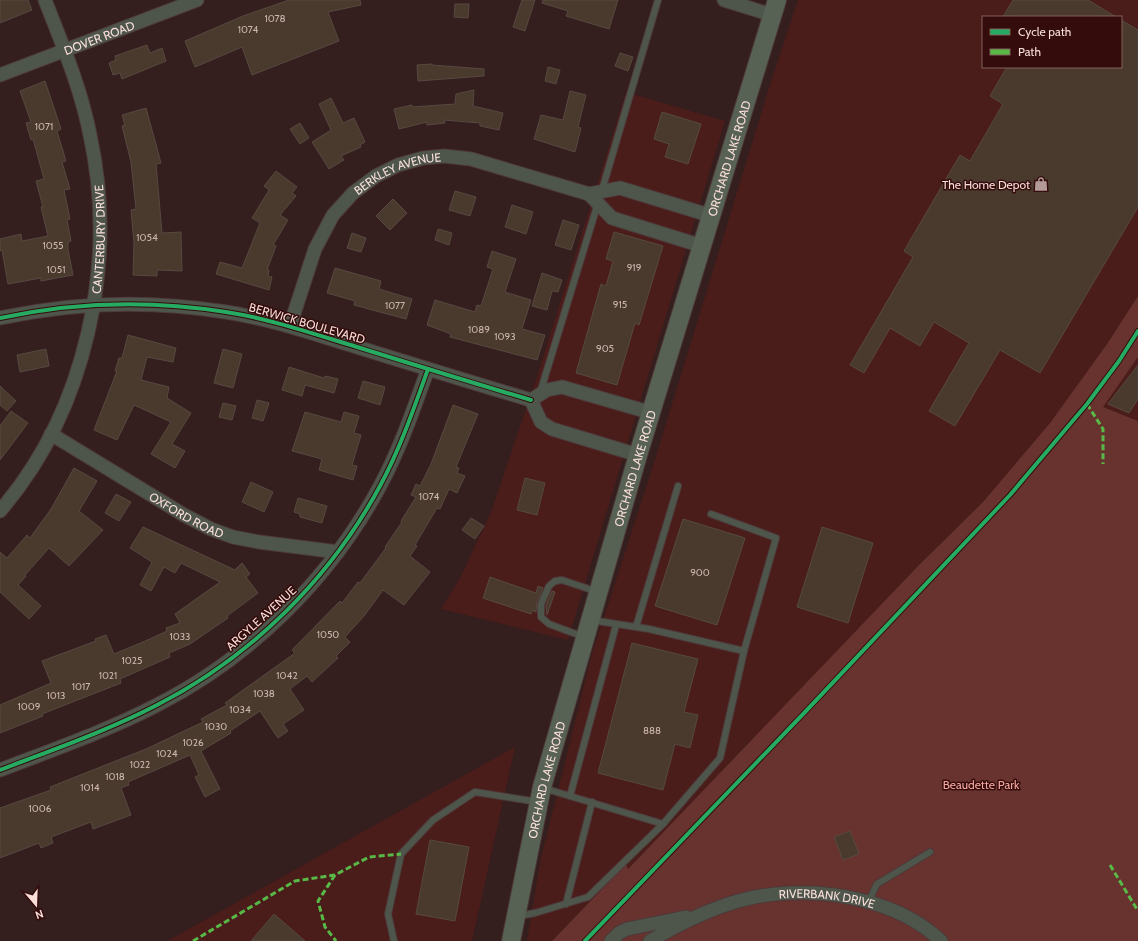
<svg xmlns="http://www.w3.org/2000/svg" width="1138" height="941" font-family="Cabin,sans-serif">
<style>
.built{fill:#4a1d1b;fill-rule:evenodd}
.green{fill:#68322e}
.building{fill:#493a2d;stroke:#574941}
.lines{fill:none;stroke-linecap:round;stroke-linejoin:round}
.service-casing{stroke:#4e3a3a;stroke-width:8}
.minor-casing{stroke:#4e3a3a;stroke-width:15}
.secondary-casing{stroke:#4e3a3a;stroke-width:20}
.service{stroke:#4e564c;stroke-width:6}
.minor{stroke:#4e564c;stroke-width:13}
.secondary{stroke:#576154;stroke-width:18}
.quiet{stroke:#58b947;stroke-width:3;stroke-dasharray:6 3;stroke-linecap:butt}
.cycleway-casing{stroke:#330c0b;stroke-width:6}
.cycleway{stroke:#26ab63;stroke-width:4}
.labels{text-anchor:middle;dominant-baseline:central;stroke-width:3;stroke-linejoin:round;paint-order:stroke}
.number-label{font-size:10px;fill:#ccb4ae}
.street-label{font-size:12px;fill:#f8ddd9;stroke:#330c0b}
.poi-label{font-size:12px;fill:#f8ddd9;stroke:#330c0b;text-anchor:end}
.park-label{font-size:12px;fill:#f5a8a0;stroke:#330c0b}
</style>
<rect width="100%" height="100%" fill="#341e1e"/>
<!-- built -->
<g class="built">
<path d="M 798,0 L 1138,0 L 1138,296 L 1107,344 L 1050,423 L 983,502 L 919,565 L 628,869 L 626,864 L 552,941 L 527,941 L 540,862 L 592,654 L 653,466 L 769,88 ZM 983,17 L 1121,17 L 1121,67 L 983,67 Z"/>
<polygon points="626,92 725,121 568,640 441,609 461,576 491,512 537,377"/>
<polygon points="1138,357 1138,421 1102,407"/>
<polygon points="515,747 472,941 167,941"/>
</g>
<!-- green -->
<polygon class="green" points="1138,296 1138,357 1103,407 1138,421 1138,941 552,941 626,864 628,869 919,565 983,502 1050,423 1107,344"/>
<!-- building -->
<g class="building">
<polygon points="0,0 28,0 32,10 0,23"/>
<polygon points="289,0 360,0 361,5 328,12 339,41 252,75 242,47 195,67 185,41 243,16"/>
<polygon points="522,0 535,0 525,31 513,27"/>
<polygon points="543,0 618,0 609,29 566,16 568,11 542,3"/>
<polygon points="1013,0 1088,0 1116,17 1003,17"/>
<polygon points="455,4 469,4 468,18 454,17"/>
<polygon points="1121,20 1138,30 1138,207 1040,373 1000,350 955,426 929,411 969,343 934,322 920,346 890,328 864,373 850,365 913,257 904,251 960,155 970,161 1003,104 990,96 1007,67 1121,67"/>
<polygon points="147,45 150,53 162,48 166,61 122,79 120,73 113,75 109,63 116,60 115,56"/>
<polygon points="620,53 633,57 628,71 615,66"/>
<polygon points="432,64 432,65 484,69 484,76 418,81 417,65"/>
<polygon points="548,67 560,70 556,84 545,81"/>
<polygon points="45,81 61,129 57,131 66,161 62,162 70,189 64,190 70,219 67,220 71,241 68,242 68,249 73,275 41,281 41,278 8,284 2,250 0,251 0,239 21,234 22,241 48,236 41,207 43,207 36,181 44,179 33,139 31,140 26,123 31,122 20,91"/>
<polygon points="474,90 473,106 503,113 499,130 480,126 480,123 444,120 445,123 427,125 427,122 399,129 394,109 412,105 412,107 455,104 456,94"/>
<polygon points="570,91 586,95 578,127 581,128 575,152 534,139 541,115 563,120"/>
<polygon points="331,98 343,123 354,118 365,142 360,145 361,147 341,156 344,160 329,169 312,142 331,130 319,104"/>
<polygon points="146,108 161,163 156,164 162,233 181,232 182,271 157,270 157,276 133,275 134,243 131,210 136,209 131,162 122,126 125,125 122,115"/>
<polygon points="662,112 701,124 688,164 665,157 669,144 654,139"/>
<polygon points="300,123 309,138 300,144 290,129"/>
<polygon points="276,171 297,187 292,193 296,196 280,215 288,220 273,245 276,246 267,270 269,270 268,276 272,277 269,290 216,274 220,262 242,268 260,223 252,218 269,190 264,186"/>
<polygon points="455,191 476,197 470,216 449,210"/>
<polygon points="393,199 407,213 390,230 376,216"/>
<polygon points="512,205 533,212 526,234 505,227"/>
<polygon points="563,220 579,225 571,250 555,245"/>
<polygon points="438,229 452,233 449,245 435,240"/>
<polygon points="614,232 663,246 639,325 635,323 617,385 576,373 601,284 606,286 613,261 606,259"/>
<polygon points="352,233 366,238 361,252 347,248"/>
<polygon points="492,251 516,259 505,292 531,300 522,329 545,335 537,360 450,337 451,334 427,325 435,300 475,312 477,305 481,306 493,269 487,267"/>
<polygon points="335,268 381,281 379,289 412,299 406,319 354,305 355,301 327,293"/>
<polygon points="542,273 562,280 558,292 552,291 547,310 532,306"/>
<polygon points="128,335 176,348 173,362 147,357 141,380 169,387 167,398 191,413 172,444 185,451 175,468 151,454 171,422 134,405 117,440 94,430 117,371 115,371 119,358 122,358"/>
<polygon points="46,349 49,366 20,372 17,355"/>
<polygon points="223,349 242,354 233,388 214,383"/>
<polygon points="1138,365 1138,399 1129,413 1108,404"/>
<polygon points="289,367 324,378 325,376 338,379 334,393 305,385 302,396 282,390"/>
<polygon points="363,381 385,387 380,405 358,398"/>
<polygon points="0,386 16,401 7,411 0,405"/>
<polygon points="257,400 269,403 263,421 252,418"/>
<polygon points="223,403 236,406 232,420 219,417"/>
<polygon points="453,405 478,414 456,467 459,468 457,473 465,476 457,493 449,489 440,509 437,508 415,545 417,546 410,556 430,572 404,605 383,590 364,616 345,637 350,642 336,656 338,658 312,682 307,676 290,689 304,710 283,724 288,731 278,738 260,711 230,731 231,733 201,751 220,789 205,797 195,777 199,775 190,755 128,782 129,785 121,788 131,815 93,829 91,822 51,837 53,843 41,848 39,843 0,858 0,808 51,790 50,787 146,749 203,722 201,719 227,705 225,703 295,653 292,650 340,601 342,603 358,582 360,583 386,548 385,547 402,522 401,521 416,497 411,495 416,484 420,486 431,464"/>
<polygon points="11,411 28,423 0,460 0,426"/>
<polygon points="305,412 341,422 344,412 359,416 354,433 361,435 352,465 357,466 353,480 319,470 322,459 292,451"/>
<polygon points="74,468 97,481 79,511 103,530 69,566 49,548 25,575 26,576 18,585 41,606 29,619 0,592 0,552 7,558 27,535 30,538 51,509"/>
<polygon points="525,478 545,483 537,515 517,510"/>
<polygon points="251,482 273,492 264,512 242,502"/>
<polygon points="116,494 131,502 119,521 105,513"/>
<polygon points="298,498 327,506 322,523 300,517 300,514 294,512"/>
<polygon points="471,518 484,526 475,539 462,530"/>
<polygon points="683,519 745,538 717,625 655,606"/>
<polygon points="143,527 235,570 242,563 250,574 246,577 258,593 227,616 228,618 190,644 169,653 170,657 120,679 121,683 42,714 43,716 0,733 0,705 51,683 42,661 96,641 95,639 106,635 114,654 143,642 167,631 166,628 180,623 175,614 220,582 181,563 175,573 164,567 151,591 140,585 152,562 130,548"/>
<polygon points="822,527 873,543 848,623 797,607"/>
<polygon points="490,577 536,593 538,586 543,588 537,602 536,612 532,610 531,614 483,598"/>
<polygon points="552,591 555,592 547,615 546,605"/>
<polygon points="632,643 698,659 684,712 698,715 690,748 675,744 663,790 598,773"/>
<polygon points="850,831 859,854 843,860 834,837"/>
<polygon points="430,840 469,847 455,921 416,914"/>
<polygon points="274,914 305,941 251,941"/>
</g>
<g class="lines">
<defs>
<g id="service">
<polyline points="602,190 658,0"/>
<polyline points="540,393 598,203"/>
<polyline points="711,514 776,538 744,651"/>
<polyline points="636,627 678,486"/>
<polyline points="584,637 549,624 541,617 541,604 549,586 555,581 562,580 598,592"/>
<polyline points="543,788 663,824"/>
<polyline points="570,796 616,625"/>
<polyline points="868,902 877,884 930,852"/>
<polyline points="566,904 592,802"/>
<polyline points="519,916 535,913 588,897 663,824 720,758 744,651 649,629 591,620"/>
<polyline points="394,941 388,914 401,854 433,820 475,792 538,802"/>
</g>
<g id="minor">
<polyline points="724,0 772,15"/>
<path id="s1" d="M 0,75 L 197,0"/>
<polyline points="589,194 620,188 712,216"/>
<path d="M 0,318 C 74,302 151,300 226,312 C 271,319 314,334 357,347 C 415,365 473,383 531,400"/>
<path id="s2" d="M 290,326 L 315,249 L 333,215 L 353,193 L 376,176 L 398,165 L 423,158 L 444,156 L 471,159 L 589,194 L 612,218 L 702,246"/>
<polyline points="531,400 547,390 562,387 652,413"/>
<polyline points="531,400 541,422 552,429 638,455"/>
<path id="s3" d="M 51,434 L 184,515 L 211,529 L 233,537 L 259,542 L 338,552"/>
<path id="s4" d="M 0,511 C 86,411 118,263 90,135 C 81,88 62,44 45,0"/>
<path d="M 0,770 C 52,750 107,731 157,705 C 251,657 330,579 380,486 C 400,449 414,408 428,369"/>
<polyline points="611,941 619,933 627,929 686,917"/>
<path id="s5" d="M 650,941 C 677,925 707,910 738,901 C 801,883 892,894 941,941"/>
</g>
<g id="secondary">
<path id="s6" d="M 511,941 L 542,787 L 638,455 L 777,0"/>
</g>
</defs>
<!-- service casing -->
<use href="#service" class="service-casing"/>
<!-- minor casing -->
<use href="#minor" class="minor-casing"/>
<!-- secondary casing -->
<use href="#secondary" class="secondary-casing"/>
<!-- service -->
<use href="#service" class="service"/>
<!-- minor -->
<use href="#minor" class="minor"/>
<!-- secondary -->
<use href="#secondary" class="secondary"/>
<!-- quiet -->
<g class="quiet">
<polyline points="1087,404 1103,429 1103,464"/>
<polyline points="1110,865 1138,911"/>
<polyline points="335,875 318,901 325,927 336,941"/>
<polyline points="193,941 295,881 335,875 369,857 401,854"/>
</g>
<defs>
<g id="cycleway">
<path d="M 0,318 C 74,302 151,300 226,312 C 271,319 314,334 357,347 C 415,365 473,383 531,400"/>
<path d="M 0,770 C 52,750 107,731 157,705 C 251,657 330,579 380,486 C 400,449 414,408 428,369"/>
<polyline points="585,941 806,711 1010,495 1087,404 1119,361 1138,331"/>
</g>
</defs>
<!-- cycleway casing -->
<use href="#cycleway" class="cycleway-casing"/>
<!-- cycleway -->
<use href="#cycleway" class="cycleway"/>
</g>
<!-- icons -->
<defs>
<symbol id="shop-bare" viewBox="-9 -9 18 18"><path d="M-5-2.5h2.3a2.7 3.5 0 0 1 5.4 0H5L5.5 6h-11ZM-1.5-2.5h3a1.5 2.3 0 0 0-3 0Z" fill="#b39a98" stroke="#330c0b" stroke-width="2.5" paint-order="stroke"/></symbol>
</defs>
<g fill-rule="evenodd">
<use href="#shop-bare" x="1031" y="174" width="20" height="20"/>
</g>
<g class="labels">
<!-- number labels -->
<g class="number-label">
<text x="275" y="18">1078</text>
<text x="248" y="29">1074</text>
<text x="44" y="126">1071</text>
<text x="147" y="237">1054</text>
<text x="53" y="245">1055</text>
<text x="634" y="267">919</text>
<text x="56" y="269">1051</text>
<text x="620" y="304">915</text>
<text x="395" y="305">1077</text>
<text x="479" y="329">1089</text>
<text x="505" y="336">1093</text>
<text x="605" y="348">905</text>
<text x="429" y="496">1074</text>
<text x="700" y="572">900</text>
<text x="328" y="634">1050</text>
<text x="180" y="636">1033</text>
<text x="132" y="660">1025</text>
<text x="108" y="675">1021</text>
<text x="287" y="675">1042</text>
<text x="81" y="686">1017</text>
<text x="264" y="693">1038</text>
<text x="56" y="695">1013</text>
<text x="29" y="706">1009</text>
<text x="240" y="709">1034</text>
<text x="216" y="726">1030</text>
<text x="652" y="730">888</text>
<text x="193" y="742">1026</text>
<text x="167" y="753">1024</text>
<text x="140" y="764">1022</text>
<text x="115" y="776">1018</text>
<text x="90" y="787">1014</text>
<text x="40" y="808">1006</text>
</g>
<!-- street labels -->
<g class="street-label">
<text stroke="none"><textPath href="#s1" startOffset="106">DOVER ROAD</textPath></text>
<text stroke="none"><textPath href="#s6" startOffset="813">ORCHARD LAKE ROAD</textPath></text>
<text stroke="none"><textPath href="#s2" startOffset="199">BERKLEY AVENUE</textPath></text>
<text stroke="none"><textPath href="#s4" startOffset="295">CANTERBURY DRIVE</textPath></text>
<text transform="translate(307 323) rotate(16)">BERWICK BOULEVARD</text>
<text stroke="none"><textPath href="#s6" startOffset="489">ORCHARD LAKE ROAD</textPath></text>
<text stroke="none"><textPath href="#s3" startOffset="158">OXFORD ROAD</textPath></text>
<text transform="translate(261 618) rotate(-42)">ARGYLE AVENUE</text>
<text stroke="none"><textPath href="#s6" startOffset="165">ORCHARD LAKE ROAD</textPath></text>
<text stroke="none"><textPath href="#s5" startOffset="187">RIVERBANK DRIVE</textPath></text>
</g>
<!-- poi labels -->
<g class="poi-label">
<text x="1030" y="184">The Home Depot</text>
</g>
<!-- park labels -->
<g class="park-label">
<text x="981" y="784">Beaudette Park</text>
</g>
</g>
<!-- legend -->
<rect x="982" y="16" width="140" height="52" fill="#330c0b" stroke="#82605d"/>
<rect x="990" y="29" width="20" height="6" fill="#26ab63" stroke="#82605d"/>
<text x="1018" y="36" font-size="12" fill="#f8ddd9">Cycle path</text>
<rect x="990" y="49" width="20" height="6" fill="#58b947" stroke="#82605d"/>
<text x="1018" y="56" font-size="12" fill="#f8ddd9">Path</text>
<!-- north arrow -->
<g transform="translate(36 905) rotate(161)" stroke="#330c0b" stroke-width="3" paint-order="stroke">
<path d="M0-3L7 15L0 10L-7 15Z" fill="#f8ddd9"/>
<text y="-6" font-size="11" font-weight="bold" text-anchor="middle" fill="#f8ddd9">N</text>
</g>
</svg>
